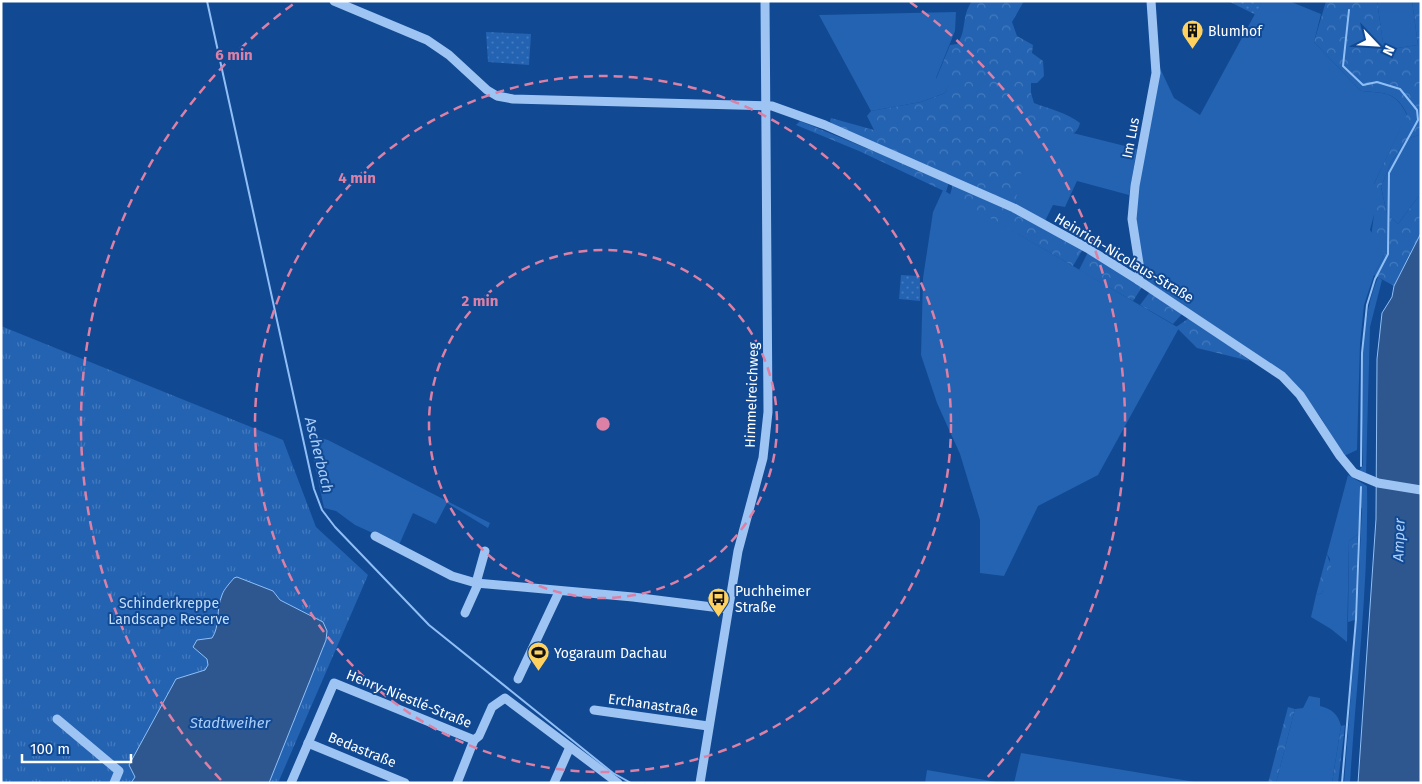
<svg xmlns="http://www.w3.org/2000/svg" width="1422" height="784" font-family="'Fira Sans',sans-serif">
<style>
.grass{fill:#2363b2}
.forest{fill:url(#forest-crowns)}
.park{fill:url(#park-tufts)}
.garden{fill:url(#garden-dots)}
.water{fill:#2d578e;stroke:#90bff6}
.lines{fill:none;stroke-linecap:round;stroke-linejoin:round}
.stream{stroke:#90bff6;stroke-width:2}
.minor{stroke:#9ec4f3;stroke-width:9}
.ring{fill:none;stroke:#dd80a5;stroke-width:2.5;stroke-dasharray:9 6}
.labels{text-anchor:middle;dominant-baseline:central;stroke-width:4;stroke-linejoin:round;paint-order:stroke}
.poi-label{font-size:14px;fill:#fff;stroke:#114993;text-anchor:start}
.street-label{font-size:14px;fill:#fff;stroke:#114993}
.park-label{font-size:14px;fill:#c6dffd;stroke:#114993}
.water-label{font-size:15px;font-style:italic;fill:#aacefa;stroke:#114993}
.centre{fill:#dd80a5;stroke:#114993;stroke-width:2.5}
.ring-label{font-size:15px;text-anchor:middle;font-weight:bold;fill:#dd80a5;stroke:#114993;stroke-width:4;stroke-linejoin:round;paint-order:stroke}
</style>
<defs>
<pattern id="forest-crowns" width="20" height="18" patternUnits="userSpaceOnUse" patternTransform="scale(1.25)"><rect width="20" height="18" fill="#2363b2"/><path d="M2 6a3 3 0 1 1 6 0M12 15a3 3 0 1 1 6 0" fill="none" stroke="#447abe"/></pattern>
<pattern id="park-tufts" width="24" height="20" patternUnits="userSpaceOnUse" patternTransform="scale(1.25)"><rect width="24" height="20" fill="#2363b2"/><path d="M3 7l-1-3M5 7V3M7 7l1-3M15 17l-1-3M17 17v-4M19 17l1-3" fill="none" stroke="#447abe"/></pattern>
<pattern id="garden-dots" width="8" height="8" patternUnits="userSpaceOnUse" patternTransform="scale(1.25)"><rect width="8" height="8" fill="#2363b2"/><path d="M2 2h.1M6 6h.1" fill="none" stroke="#447abe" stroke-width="1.8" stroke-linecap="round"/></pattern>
</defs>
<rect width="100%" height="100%" fill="#114993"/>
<!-- grass -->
<g class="grass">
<path d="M 1262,1 L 1289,1 L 1321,14 L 1314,42 L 1361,91 C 1384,93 1396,91 1407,115 L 1374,184 L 1374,215 L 1370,230 L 1385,253 L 1374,275 L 1364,305 L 1360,344 L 1357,450 L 1344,456 L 1321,418 L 1292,380 L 1146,282 L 1132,219 L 1159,66 L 1174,98 L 1200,115 Z"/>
<polygon points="1377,1 1412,1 1418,45 1384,50"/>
<polygon points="956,12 955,31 936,78 951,81 945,93 921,102 871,111 819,15"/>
<polygon points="1025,121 1137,149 1129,195 1077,181 1065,207 1053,205 1045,221 1015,206"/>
<polygon points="1421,134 1421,193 1398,224 1387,214 1381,187 1391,162 1407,139"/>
<polygon points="943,190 1179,328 1098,475 1038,506 1004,576 980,573 980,520 960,454 937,403 921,355 923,278 933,212"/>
<path d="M 1378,277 L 1382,280 L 1370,327 L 1366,474 L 1359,471 L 1363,465 C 1363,407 1355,332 1378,277 Z"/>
<polygon points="308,434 328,440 490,523 488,528 447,503 436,524 413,513 399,545 355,525 336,511 324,508"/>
<path d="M 1348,475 L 1367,486 C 1369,585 1356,684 1350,783 L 1344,783 L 1357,615 L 1362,508 L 1360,508 L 1358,534 L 1349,541 L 1347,642 L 1331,629 L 1311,617 L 1316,595 L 1322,593 L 1330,559 L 1327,554 Z"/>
<path d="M 1309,696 L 1320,698 L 1320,706 C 1332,709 1338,714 1341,726 L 1332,783 L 1276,783 L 1295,709 L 1303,708 Z"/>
<polygon points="1021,753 1201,783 1014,783"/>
<polygon points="927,770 1002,783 925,783"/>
</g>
<!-- forest -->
<g class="forest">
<path d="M 972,1 L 1024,1 L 1012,22 L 1017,36 L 1033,45 L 1032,53 L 1043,61 L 1044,76 L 1037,83 L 1031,83 L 1031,93 L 1034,103 C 1050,109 1067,113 1080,123 C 1075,146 1044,133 1028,132 L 1015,206 L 832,124 L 830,121 L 831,118 L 874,130 L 867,116 L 871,111 L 921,102 L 945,93 L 950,82 L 936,79 L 950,45 L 957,44 C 967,32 961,16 972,1 Z"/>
<path d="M 1326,1 L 1377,1 L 1384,50 L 1418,45 L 1412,1 L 1421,1 L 1421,134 L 1407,139 L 1391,162 L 1381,187 L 1387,214 L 1398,224 L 1421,193 L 1421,233 L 1394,286 L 1374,275 L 1385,253 L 1371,237 L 1374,215 L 1374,184 L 1407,114 C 1396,91 1384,93 1361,91 L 1314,42 Z"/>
<polygon points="800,121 949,182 946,192 859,151 796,125"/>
<polygon points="953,184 1013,210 1083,249 1073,266 950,195"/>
<polygon points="1088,252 1144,284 1133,301 1079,270"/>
<polygon points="1152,289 1182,314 1173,324 1140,305"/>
<polygon points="1192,316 1250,361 1197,348 1176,327"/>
<polygon points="1358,534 1355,620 1348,622 1349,541"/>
<polygon points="1327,554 1331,567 1322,593 1316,595"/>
<polygon points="1288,707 1295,709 1276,783 1268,783"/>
<polygon points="1345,725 1338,783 1332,783 1341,726"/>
</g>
<!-- park -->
<polygon class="park" points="1,326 283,440 316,527 368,575 278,783 1,783"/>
<!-- garden -->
<g class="garden">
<polygon points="1228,1 1262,1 1256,15"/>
<polygon points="486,32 531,34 529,65 488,62"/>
<polygon points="901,275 920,276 920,301 899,299"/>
</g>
<!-- water -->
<g class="water">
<polygon points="1421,233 1421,783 1358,783 1376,519 1377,359 1382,313 1392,297 1394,286"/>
<path d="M 237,577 L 273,591 L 280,600 L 323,622 L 327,631 L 326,640 L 269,783 L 131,783 L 135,777 L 129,765 L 176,679 L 205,670 L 208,665 L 207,659 L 193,647 L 197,640 L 212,638 C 220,627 216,609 222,595 C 224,589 230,583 234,578 Z"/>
</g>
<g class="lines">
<!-- stream -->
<g class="stream">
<polyline points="207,1 314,489 322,510 335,527 429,625 613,773 631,783"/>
<polyline points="1349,10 1343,66 1363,85 1377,82 1400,89 1417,110 1418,120 1389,173 1388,254 1375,279 1367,305 1362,353 1361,466"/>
<polyline points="1342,783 1356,619 1361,487"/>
</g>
<!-- minor -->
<g class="minor">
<polyline points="334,1 427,40 449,55 487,90 497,96 513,99 772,106 825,125 1014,208 1087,248 1138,280 1282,376 1300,395 1340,456 1354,473 1378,483 1421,490"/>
<polyline points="1138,280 1140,270 1132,219 1135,186 1156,73 1151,1"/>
<polyline points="375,536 452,576 476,583 633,597 728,609"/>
<polyline points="476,583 485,551"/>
<polyline points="465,613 478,584"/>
<polyline points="518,679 559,592"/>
<polyline points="594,710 708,726"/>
<polyline points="57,719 119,771 114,783"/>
<polyline points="308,743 405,783"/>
<polyline points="291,783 334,683 474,740"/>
<polyline points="457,783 474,740 479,736 492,707 505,698 618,783"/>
<polyline points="554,783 570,747"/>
<polyline points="700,783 738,551 763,458 768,412 765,1"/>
</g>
</g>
<!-- distance rings -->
<g class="ring">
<circle cx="603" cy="424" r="174"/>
<circle cx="603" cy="424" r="348"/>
<path d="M221 780A522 522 0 0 1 296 2M910 2A522 522 0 0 1 985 780"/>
</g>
<!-- icons -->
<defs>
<symbol id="building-pin" viewBox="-11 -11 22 30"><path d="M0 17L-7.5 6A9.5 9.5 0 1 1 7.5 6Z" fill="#ffd260" stroke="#114993"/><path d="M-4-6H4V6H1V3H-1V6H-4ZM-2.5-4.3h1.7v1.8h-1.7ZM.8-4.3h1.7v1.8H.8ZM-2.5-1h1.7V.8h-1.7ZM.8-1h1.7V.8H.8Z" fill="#111"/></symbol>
<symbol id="bus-pin" viewBox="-11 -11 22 30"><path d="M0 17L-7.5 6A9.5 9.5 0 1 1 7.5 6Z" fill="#ffd260" stroke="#114993"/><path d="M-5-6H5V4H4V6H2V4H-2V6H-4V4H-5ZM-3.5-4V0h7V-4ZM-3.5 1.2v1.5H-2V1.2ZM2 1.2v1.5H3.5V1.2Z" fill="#111"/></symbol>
<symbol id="stadium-pin" viewBox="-11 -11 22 30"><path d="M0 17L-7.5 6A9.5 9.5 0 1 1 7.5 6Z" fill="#ffd260" stroke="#114993"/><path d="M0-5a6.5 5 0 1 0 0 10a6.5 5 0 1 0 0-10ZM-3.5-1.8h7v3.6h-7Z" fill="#111"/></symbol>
</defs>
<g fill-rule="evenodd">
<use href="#building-pin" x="1180" y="18" width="25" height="34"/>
<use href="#bus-pin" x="706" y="586" width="25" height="34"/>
<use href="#stadium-pin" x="526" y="640" width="25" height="34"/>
</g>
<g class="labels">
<!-- poi labels -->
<g class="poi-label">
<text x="1208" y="31">Blumhof</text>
<text x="735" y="591">Puchheimer<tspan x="735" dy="16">Straße</tspan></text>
<text x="554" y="653">Yogaraum Dachau</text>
</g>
<!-- street labels -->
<g class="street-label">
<text transform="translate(1131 138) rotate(-79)">Im Lus</text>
<text transform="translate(1124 258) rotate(31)">Heinrich-Nicolaus-Straße</text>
<text transform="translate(752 395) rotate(-88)">Himmelreichweg</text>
<text transform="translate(409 699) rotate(22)">Henry-Niestlé-Straße</text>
<text transform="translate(653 705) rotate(8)">Erchanastraße</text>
<text transform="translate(362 750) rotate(22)">Bedastraße</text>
</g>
<!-- park labels -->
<g class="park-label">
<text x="169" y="603">Schinderkreppe<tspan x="169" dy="16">Landscape Reserve</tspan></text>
</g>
<!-- water labels -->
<g class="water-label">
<text transform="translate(319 455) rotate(76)">Ascherbach</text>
<text transform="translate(1399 540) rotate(-88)">Amper</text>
<text x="230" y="723">Stadtweiher</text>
</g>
</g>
<circle cx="603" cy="424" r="8" class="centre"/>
<g class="ring-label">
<text x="234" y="60">6 min</text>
<text x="357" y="183">4 min</text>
<text x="480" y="306">2 min</text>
</g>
<!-- border -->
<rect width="1422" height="784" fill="none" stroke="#ffffff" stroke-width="5"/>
<!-- north arrow -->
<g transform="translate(1377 45) rotate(115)" stroke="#114993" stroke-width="4" paint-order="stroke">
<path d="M0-4L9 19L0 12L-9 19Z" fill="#ffffff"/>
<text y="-8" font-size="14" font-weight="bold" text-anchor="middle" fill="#ffffff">N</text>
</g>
<!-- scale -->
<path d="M22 754v8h109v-8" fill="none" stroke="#ffffff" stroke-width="2.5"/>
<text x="30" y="754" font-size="15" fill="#ffffff" stroke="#114993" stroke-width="4" paint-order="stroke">100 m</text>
</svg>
